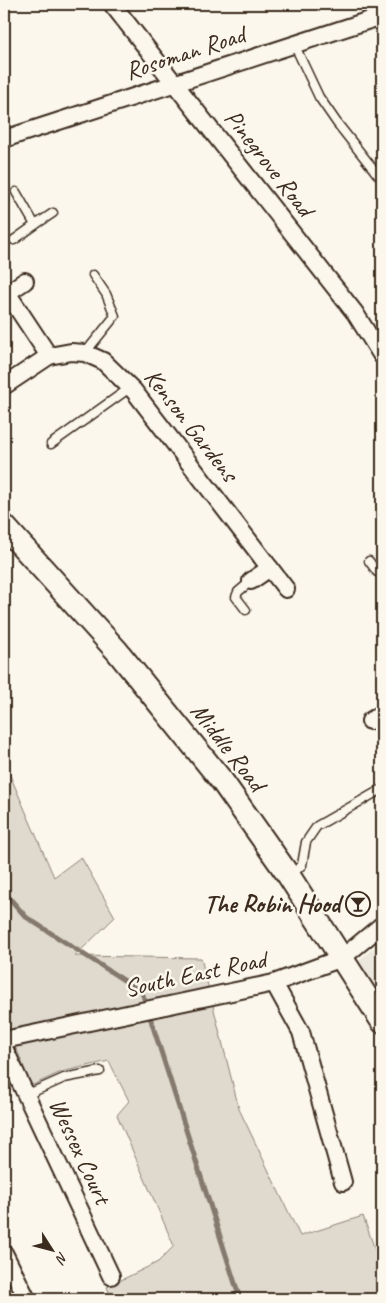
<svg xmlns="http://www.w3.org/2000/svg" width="386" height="1303" font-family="Caveat,sans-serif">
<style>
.built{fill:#ede8dd}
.green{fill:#dfd9ce;stroke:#8d8276}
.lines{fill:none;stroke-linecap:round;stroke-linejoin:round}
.stream{stroke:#85796d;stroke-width:5}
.lane-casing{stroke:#3b2a1e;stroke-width:11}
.street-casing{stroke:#3b2a1e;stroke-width:20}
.secondary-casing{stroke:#3b2a1e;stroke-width:26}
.lane{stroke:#fbf7ec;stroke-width:8}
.street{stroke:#fbf7ec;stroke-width:16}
.secondary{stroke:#fbf7ec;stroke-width:22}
.labels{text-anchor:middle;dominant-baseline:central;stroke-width:5;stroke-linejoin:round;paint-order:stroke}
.street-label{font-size:25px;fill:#3b2a1e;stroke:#fbf7ec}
.poi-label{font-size:25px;font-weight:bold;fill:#3b2a1e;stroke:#fbf7ec;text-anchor:end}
</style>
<rect width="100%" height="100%" fill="#fbf7ec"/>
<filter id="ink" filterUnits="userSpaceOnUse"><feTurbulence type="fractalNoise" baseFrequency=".02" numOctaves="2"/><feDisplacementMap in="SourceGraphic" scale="10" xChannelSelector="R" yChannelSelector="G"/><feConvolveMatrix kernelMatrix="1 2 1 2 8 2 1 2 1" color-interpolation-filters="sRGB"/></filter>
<g filter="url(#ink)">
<!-- built -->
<polygon class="built" points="382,941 382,998 358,961"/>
<!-- green -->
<polygon class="green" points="6,766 54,877 81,857 115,917 75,956 201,958 239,1109 300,1236 363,1216 382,1269 382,1299 112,1299 107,1287 158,1262 174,1246 117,1115 129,1101 109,1061 61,1072 31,1086 17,1050 4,1037 4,767"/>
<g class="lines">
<!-- stream -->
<polyline class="stream" points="4,892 26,917 142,992 240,1299"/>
<defs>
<g id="lane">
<polyline points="375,4 380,17"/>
<polyline points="294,44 319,97 337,123 378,175"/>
<polyline points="35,225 53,213"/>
<polyline points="14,240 35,225 16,192"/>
<polyline points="85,353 115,316 106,294 93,275"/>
<polyline points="51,444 131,387"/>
<polyline points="369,561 377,572 382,572"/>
<polyline points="246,610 236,597 238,592 251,581"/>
<polyline points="291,875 302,865 306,842 317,826 382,789"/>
<polyline points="26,1095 64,1078 100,1071"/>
</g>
<g id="street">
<polyline points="112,4 355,313 382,356"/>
<polyline points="4,139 382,16"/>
<polyline points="4,288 49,356"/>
<polyline points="7,293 25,281"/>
<polyline points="4,386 49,356 71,352 85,353 103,361 134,391 286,589"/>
<polyline points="251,581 270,568"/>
<polyline points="370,721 382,714"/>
<polyline points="274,983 301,1032 343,1182"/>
<polyline points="4,1040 274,983 342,958 382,925"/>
<polyline points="4,1048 111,1276"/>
<polyline points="4,1253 27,1299"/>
</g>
<polyline id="secondary" points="4,526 117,651 222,781 289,876 382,1021"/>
</defs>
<!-- lane casing -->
<use href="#lane" class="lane-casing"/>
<!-- street casing -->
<use href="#street" class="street-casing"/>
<!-- secondary casing -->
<use href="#secondary" class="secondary-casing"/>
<!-- lane -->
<use href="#lane" class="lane"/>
<!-- street -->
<use href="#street" class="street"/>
<!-- secondary -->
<use href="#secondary" class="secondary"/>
</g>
</g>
<!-- icons -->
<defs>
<symbol id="bar-ring" viewBox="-11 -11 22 22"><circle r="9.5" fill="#fbf7ec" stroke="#3b2a1e" stroke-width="1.5"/><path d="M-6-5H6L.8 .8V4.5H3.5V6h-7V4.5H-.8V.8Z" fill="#3b2a1e"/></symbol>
</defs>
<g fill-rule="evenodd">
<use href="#bar-ring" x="344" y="890" width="28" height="28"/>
</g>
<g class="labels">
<!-- street labels -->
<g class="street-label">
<text transform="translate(185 53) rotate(-18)">Rosoman Road</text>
<text transform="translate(269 163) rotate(52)">Pinegrove Road</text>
<text transform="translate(191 425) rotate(52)">Kenson Gardens</text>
<text transform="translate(228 747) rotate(52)">Middle Road</text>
<text transform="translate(195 974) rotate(-12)">South East Road</text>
<text transform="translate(80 1151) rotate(65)">Wessex Court</text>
</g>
<!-- poi labels -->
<g class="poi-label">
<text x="340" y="904">The Robin Hood</text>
</g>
</g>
<!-- margin -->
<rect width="386" height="1303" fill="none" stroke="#fbf7ec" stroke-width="20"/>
<rect x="10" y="10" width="366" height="1283" fill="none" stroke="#3b2a1e" stroke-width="2" filter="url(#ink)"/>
<!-- north arrow -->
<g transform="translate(52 1250) rotate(126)" stroke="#fbf7ec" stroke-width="4" paint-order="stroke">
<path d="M0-4L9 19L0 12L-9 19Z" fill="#3b2a1e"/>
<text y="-8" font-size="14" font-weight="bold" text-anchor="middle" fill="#3b2a1e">N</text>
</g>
</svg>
